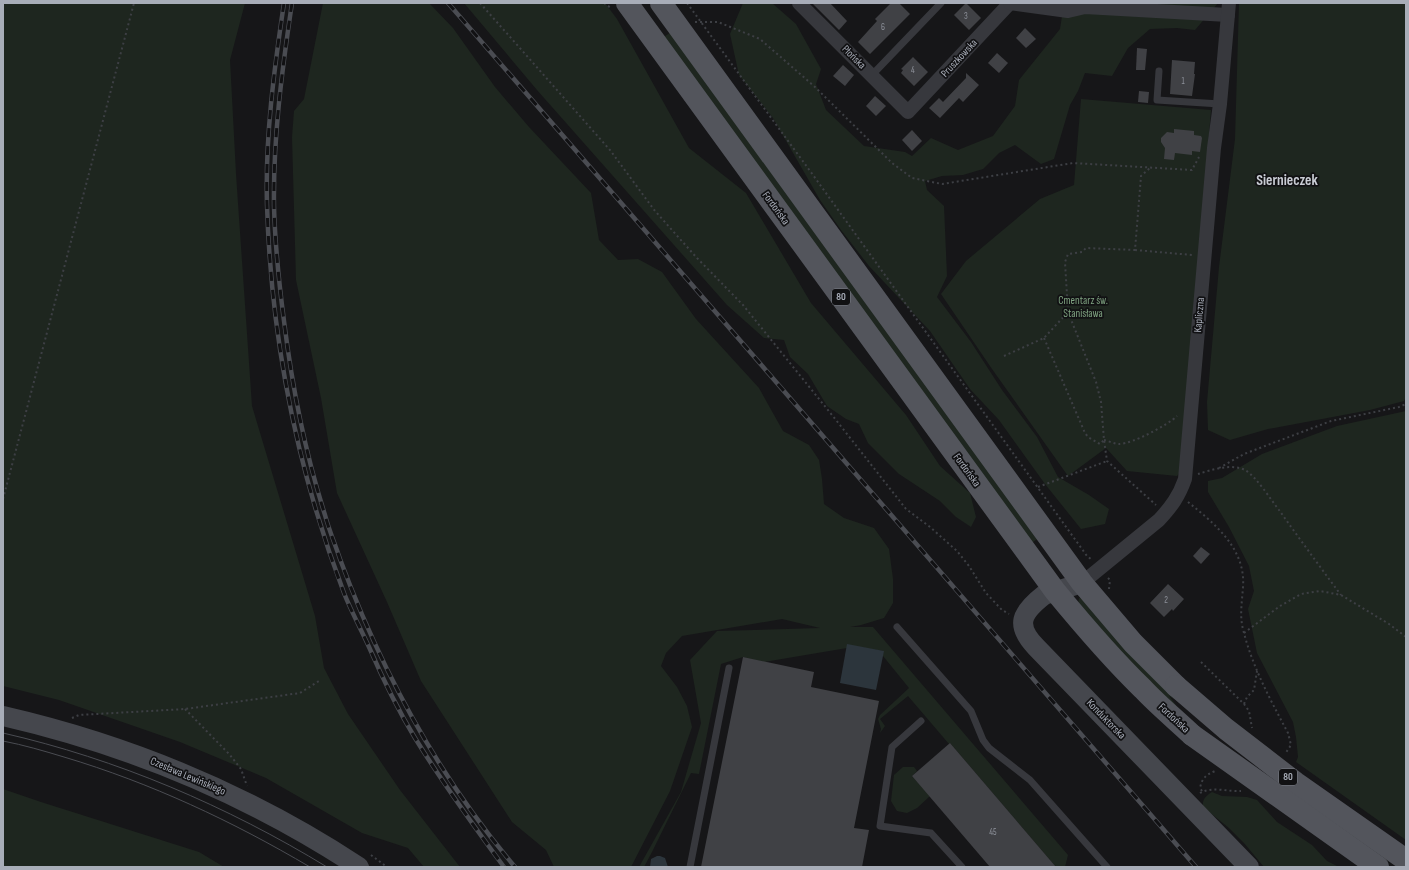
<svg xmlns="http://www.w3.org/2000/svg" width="1409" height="870" font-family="'Sofia Sans Condensed',sans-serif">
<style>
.green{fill:#1e261f}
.water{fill:#2c353c}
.building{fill:#404145}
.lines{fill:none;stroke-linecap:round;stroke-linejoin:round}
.path{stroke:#3d3f44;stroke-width:2;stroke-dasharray:2 3;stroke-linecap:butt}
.lane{stroke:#37383d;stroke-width:7}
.street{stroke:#37383d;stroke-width:14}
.secondary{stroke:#45474d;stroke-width:20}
.primary{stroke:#53555c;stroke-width:22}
.tram{stroke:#4a4c52;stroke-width:1}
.rail-casing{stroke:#4a4c52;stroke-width:4.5}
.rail{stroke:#111113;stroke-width:3;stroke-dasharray:9;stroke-linecap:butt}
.primary-bridge{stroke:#53555c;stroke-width:22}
.labels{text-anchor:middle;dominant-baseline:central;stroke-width:3.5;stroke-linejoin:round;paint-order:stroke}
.number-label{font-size:9px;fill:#8e929b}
.shield{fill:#111113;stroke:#7b7e86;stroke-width:1}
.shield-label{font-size:10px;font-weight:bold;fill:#a8adb8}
.street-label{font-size:11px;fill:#a8adb8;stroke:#111113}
.park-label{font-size:11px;fill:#7fa381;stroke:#111113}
.district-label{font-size:15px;font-weight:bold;fill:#c9ccd4;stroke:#111113}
</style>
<rect width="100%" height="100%" fill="#161618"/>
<!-- green -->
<g class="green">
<polygon points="3,3 245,3 230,60 236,174 252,406 315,616 324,668 348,714 400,790 460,867 424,867 408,848 362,833 266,778 180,742 59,700 3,686"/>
<polygon points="323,3 429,3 453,28 495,87 529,127 591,193 599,240 618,260 638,259 662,272 696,319 759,388 783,431 809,445 819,460 822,479 824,504 844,518 874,528 889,549 893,579 893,603 884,618 861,625 850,627 873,627 1068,855 1065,867 1056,867 950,743 949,744 908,696 880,719 885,726 880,733 881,729 878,719 880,715 909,688 883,656 883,651 847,645 847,648 764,662 743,657 721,664 699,774 691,773 652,852 644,867 639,867 681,792 701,723 690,660 717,631 820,628 782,619 682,636 666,653 661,666 677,687 687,706 692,727 670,791 631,867 554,867 546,850 512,822 421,681 387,602 337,493 321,398 296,280 292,137 294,111 304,99"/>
<polygon points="464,3 605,3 617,19 689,148 746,193 811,303 906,415 940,466 970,493 976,517 971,527 956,517 940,501 899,474 868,443 859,424 846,419 827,406 808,374 790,357 784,340 764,338 727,305 537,90"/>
<polygon points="743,3 772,3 796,24 821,69 816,84 826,110 864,146 905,152 912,156 931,138 958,150 993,136 1015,106 1019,80 1060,29 1064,3 1218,3 1195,30 1177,28 1150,29 1128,48 1112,76 1085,73 1078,91 1070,105 1054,159 1041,164 1015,145 999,153 983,169 963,175 942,176 925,181 927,190 944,206 947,276 937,297 971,342 1002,390 1037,437 1058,477 1089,495 1109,509 1105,524 1081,529 1045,484 999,420 970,389 930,331 869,266 841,230 820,200 773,118 739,75 730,34"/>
<polygon points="1239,3 1406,3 1406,397 1404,401 1370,410 1268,429 1230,440 1208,430 1207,402 1219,267 1235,139"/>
<polygon points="673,31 1040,537 1029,545 662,38"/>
<polygon points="1081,99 1211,110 1181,471 1177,476 1127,471 1106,448 1068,476 992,369 941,294 966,261 1040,199 1074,185"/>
<polygon points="1406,411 1406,840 1296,762 1298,757 1296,737 1293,722 1257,653 1248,609 1254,591 1249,566 1229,527 1208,492 1208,481 1222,478 1262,454 1337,426"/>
<polygon points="1079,598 1084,599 1189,708 1169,696 1185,717 1166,701 1078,605"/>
<polygon points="903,767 914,767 917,771 912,776 930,796 917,808 907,813 897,811 891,801 894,775"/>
<polygon points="3,789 41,802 199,852 224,867 3,867"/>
<path d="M 1212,792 L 1222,796 L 1247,797 L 1257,800 L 1277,822 L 1312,845 L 1327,861 L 1339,867 L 1264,867 L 1244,843 L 1229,828 L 1203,807 C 1202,799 1206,796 1212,792 Z"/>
</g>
<!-- water -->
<g class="water">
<polygon points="847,644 884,651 876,690 840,683"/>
<polygon points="657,856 660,856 665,858 668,867 650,867 651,859"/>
</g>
<!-- building -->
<g class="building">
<polygon points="812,3 830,3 847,21 839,30"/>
<polygon points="891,3 899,3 910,14 870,54 858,42 877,21 875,19"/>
<polygon points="966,3 981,18 969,30 954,15"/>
<polygon points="1025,28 1036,39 1026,48 1016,38"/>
<polygon points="1137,48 1147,49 1145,70 1136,70"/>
<polygon points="997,53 1008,63 999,73 988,63"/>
<polygon points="913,57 928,72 914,86 901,73 903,70 901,69"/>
<polygon points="1172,60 1195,62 1194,74 1195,74 1192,96 1170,94"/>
<polygon points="843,65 854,75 845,86 833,76"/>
<polygon points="966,73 979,85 963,102 959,98 940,118 929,108 939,98 943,102 966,78"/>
<polygon points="1139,91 1149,92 1148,103 1138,102"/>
<polygon points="875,96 886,106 876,116 866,106"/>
<polygon points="1174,129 1194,131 1194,135 1201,136 1202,138 1200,152 1192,151 1192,155 1175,153 1174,160 1164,159 1165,148 1161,142 1161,138 1167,132 1174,133"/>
<polygon points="912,130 922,141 912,151 902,140"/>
<polygon points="1201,547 1210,554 1201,564 1193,556"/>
<polygon points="1168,584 1184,599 1173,611 1172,609 1164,617 1150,603"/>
<polygon points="743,657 814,672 811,687 879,701 854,828 869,830 862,867 701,867"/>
<polygon points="950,743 1056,867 990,867 912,776"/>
</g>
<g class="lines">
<!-- path -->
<g class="path">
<polyline points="480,3 610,150 655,211 697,258 743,305 836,420 906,509 930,527 957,551 969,566 986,593 1002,610 1009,614"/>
<polyline points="604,3 611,8"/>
<polyline points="687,3 813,175 1087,556 1092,560"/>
<polyline points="695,22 718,22 760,39 815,87 892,163 912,178 942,184 1073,163 1192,170 1199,157"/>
<polyline points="1135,250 1192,255"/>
<polyline points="1068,312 1096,382 1101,402 1104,440 1107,461 1156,505"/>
<polyline points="1044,338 1085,433 1088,437 1100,444 1104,440"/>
<polyline points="1004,356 1044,338 1068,312 1065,262 1068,254 1082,252 1086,248 1135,250 1141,176 1151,167"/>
<path d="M 1104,440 C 1109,441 1114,444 1119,444 C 1132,444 1168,425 1177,416"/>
<polyline points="1219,468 1244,454 1331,421 1399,407 1406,404"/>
<path d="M 1198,474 C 1211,470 1231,463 1245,470 C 1256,476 1271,500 1279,510 C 1299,538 1320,567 1341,595"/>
<polyline points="1038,487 1107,461"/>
<polyline points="3,499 134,3"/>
<path d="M 1188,502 C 1215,524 1246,549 1243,587 C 1242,603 1239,617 1244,633 C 1253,668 1271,701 1288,733 L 1291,745 L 1285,754"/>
<polyline points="1108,578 1110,580 1109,589"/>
<polyline points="1244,633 1280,606 1301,594 1320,591 1341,595 1389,624 1406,637"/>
<polyline points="1201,662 1244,704 1249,711 1252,728"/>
<polyline points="1244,704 1247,697 1254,690 1257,671"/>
<polyline points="185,709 230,755 241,769 247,786"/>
<polyline points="72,718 79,715 185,709 300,693 319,681"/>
<path d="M 1202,791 L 1200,788 C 1202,778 1206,775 1215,771"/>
<path d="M 1200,793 C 1212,786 1228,792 1241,791"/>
<polyline points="371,855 387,867"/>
</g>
<!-- lane -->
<g class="lane">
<polyline points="1159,71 1157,100 1220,104"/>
<polyline points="872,75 941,3"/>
<polyline points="897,627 971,711 983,740 989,748 1030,780 1107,867"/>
<polyline points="921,721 892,747 880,826 931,833 962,867"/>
<polyline points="690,867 729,668"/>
</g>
<!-- street -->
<g class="street">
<polyline points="799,3 908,112 1010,3"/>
<polyline points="1010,3 1068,11 1085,7 1228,15"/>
<path d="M 1082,583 L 1159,520 C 1172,506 1179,496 1185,479 L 1214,148 L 1220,104 L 1229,3"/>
</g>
<!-- secondary -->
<g class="secondary">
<path d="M 1082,583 L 1044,595 C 1021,613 1015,625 1036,647 L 1249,867"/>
<path d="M 3,716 C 129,745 251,796 359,867"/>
</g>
<!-- primary -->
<g class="primary">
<path d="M 627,3 L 1055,591 C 1083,625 1111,658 1143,689 C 1158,705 1175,719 1192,735"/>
<polyline points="661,3 1082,583 1133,643 1176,686"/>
</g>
<!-- tram -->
<g class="tram">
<path d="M 3,733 C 117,759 227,806 327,867"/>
<path d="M 3,741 C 24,745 44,751 64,757 C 151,783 232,821 310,867"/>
</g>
<defs>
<g id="rail">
<path d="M 284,3 C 274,70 265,138 267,205 C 271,337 297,469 344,593 C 351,611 361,629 369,647 C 382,677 398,710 415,738 C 442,782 473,825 504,867"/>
<path d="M 292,3 C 282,70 273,138 274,206 C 275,244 279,283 284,321 C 292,386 305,452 325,515 C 329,530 335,544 340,559 C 381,670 438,776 515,867"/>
<polyline points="448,3 1196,867"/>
</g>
</defs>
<!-- rail casing -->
<use href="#rail" class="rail-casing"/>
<!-- rail -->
<use href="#rail" class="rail"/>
<!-- primary-bridge -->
<g class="primary-bridge">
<polyline points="1176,686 1226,729 1296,783 1406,860"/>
<polyline points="1192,735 1378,867"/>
</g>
</g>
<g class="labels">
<!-- number labels -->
<g class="number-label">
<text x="966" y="16">3</text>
<text x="883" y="27">6</text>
<text x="913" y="70">4</text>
<text x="1183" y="81">1</text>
<text x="1166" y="600">2</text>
<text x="993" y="832">45</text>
</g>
<!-- shield labels -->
<g class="shield">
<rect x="832" y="289" width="18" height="16" rx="3"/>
<rect x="1279" y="769" width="18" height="16" rx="3"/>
</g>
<g class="shield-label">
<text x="841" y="297">80</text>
<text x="1288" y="777">80</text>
</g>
<!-- street labels -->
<g class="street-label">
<text transform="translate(854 57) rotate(45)">Płońska</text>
<text transform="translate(959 58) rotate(-47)">Pruszkowska</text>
<text transform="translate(776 208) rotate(54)">Fordońska</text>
<text transform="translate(1199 315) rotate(-85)">Kapliczna</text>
<text transform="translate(967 470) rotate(54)">Fordońska</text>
<text transform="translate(1174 718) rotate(43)">Fordońska</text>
<text transform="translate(1106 719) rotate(46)">Konduktorska</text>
<text transform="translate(188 776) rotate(23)">Czesława Lewińskiego</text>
</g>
<!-- park labels -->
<g class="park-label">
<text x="1083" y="300">Cmentarz św.<tspan x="1083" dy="13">Stanisława</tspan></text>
</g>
<!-- district labels -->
<g class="district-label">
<text x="1287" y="180">Siernieczek</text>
</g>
</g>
<!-- border -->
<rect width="1409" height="870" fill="none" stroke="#a8adb8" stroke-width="8"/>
</svg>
